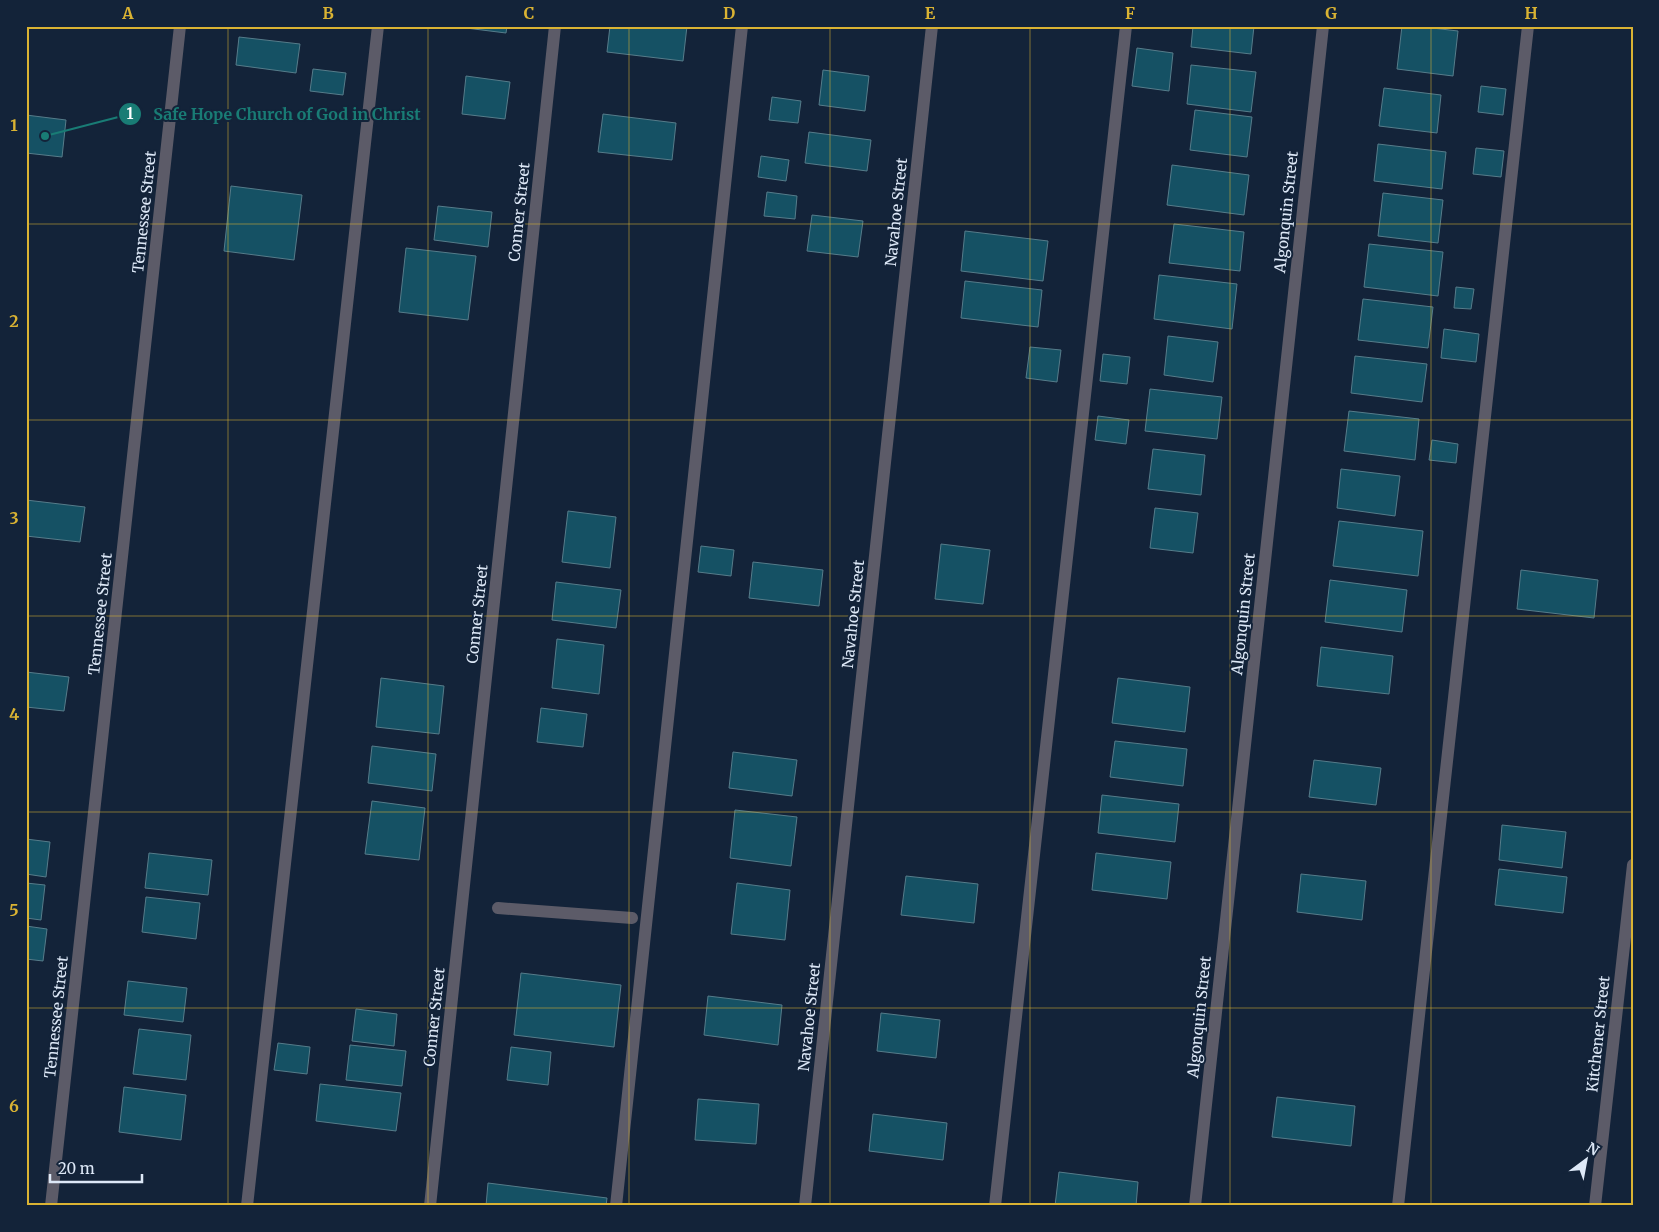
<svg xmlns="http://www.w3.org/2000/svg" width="1659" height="1232" font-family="Merriweather,serif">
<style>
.building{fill:#155164;stroke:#567c8a}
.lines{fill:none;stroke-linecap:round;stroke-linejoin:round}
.minor{stroke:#5c5b68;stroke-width:12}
.grid{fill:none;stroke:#dab333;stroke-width:1;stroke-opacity:0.55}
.labels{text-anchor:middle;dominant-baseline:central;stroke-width:4;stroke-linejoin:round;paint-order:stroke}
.street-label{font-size:15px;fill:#dde8f7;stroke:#132339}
.leader{fill:none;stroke:#197c75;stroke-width:2}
.callout-dot{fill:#197c75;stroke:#132339;stroke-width:2}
.mark-label{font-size:15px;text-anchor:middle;font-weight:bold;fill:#fff}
.callout-label{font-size:16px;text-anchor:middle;font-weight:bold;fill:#197c75;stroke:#132339;stroke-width:4;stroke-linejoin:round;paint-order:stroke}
.neatline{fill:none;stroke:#dab333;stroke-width:2}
.grid-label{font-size:16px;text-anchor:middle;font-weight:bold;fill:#dab333}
</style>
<rect width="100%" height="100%" fill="#132339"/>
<!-- building -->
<g class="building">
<polygon points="450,26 507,26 506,33"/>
<polygon points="610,26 687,26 683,61 607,52"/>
<polygon points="1193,26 1254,26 1251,54 1191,47"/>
<polygon points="1402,26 1415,26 1458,31 1453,76 1397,69"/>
<polygon points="239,37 300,44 296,73 236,65"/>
<polygon points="1137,48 1173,53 1169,91 1132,86"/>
<polygon points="1191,65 1256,72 1251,112 1187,104"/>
<polygon points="313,69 346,73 343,95 310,91"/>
<polygon points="823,70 869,76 865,111 819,105"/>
<polygon points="466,76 510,82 505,119 462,114"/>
<polygon points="1481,86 1506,89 1503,115 1478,112"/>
<polygon points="1384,88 1441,95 1437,133 1379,126"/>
<polygon points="772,97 801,101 798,123 769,120"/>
<polygon points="1195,110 1252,117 1247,157 1190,150"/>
<polygon points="603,114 676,123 672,160 598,152"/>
<polygon points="26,115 66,120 62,157 26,153"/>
<polygon points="809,132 871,140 867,171 805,163"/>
<polygon points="1378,144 1446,152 1442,189 1374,181"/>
<polygon points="1476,148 1504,151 1501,177 1473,174"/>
<polygon points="761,156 789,160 786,181 758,177"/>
<polygon points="1172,165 1249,175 1244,215 1167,205"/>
<polygon points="231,186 302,195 294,260 224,251"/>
<polygon points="767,192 797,196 795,219 764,216"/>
<polygon points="1383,193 1443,200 1438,243 1378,236"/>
<polygon points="438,206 492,212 488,247 434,240"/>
<polygon points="812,215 863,221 858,257 807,251"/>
<polygon points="1174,224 1244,232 1240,271 1169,263"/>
<polygon points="965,231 1048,241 1043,281 961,271"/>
<polygon points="1369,244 1443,252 1438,296 1364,287"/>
<polygon points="406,248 476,256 468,320 399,312"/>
<polygon points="1159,275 1237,284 1232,329 1154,319"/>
<polygon points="965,281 1042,290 1038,327 961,318"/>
<polygon points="1456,287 1474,289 1471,309 1454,308"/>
<polygon points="1363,299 1433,307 1428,348 1358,340"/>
<polygon points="1444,329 1479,334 1476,362 1441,358"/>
<polygon points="1168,336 1218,342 1213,382 1164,375"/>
<polygon points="1030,347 1061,350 1057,382 1026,378"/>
<polygon points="1103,354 1130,357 1127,384 1100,381"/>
<polygon points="1355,356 1427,364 1422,402 1351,393"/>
<polygon points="1150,389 1222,397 1217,439 1145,431"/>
<polygon points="1349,411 1419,419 1415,460 1344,451"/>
<polygon points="1098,416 1129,420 1126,444 1095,440"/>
<polygon points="1432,440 1458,444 1456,463 1429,460"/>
<polygon points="1153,449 1205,455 1201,495 1148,489"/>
<polygon points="1341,469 1400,476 1395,516 1337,508"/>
<polygon points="26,500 85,507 80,542 26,536"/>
<polygon points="1155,508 1198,513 1193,553 1150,548"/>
<polygon points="568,511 616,517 610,568 562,562"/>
<polygon points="1339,521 1423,531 1418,576 1333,566"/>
<polygon points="941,544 990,550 983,604 935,599"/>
<polygon points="701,546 734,550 731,576 698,572"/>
<polygon points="753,562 823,570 819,606 749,598"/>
<polygon points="1521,570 1598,580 1594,618 1517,609"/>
<polygon points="1330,580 1407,590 1402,632 1325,622"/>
<polygon points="556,582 621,590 616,628 552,620"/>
<polygon points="557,639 604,645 599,694 552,688"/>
<polygon points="1321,647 1393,656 1389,694 1317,686"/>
<polygon points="26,672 69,677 64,711 26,707"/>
<polygon points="381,678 444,686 439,734 376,727"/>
<polygon points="1118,678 1190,687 1185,732 1112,723"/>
<polygon points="541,708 587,714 583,747 537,742"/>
<polygon points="1115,741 1187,749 1183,786 1110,777"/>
<polygon points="372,746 436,754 432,791 368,783"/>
<polygon points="733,752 797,760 792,796 729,788"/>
<polygon points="1314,760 1381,768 1376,805 1309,797"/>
<polygon points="1102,795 1179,804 1175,842 1098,833"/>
<polygon points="372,801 425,808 419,860 365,854"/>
<polygon points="735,810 797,817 791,866 730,858"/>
<polygon points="1502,825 1566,832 1562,868 1499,860"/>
<polygon points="26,839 50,842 46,877 26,874"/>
<polygon points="149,853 212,860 208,895 145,888"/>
<polygon points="1096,853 1171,862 1167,899 1092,890"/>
<polygon points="1499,869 1567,877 1563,913 1495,905"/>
<polygon points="1301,874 1366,881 1362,920 1297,912"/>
<polygon points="906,876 978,884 974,923 901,915"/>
<polygon points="26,883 45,885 41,920 26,918"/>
<polygon points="737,883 790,890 785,940 731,934"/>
<polygon points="146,897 200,903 196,939 142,932"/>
<polygon points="26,926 47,929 43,961 26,959"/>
<polygon points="521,973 621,985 614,1047 514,1035"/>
<polygon points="128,981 187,988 183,1022 124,1015"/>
<polygon points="708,996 782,1005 778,1045 704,1035"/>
<polygon points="356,1009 397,1014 394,1046 352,1041"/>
<polygon points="881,1013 940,1020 936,1058 877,1051"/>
<polygon points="139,1029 191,1035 186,1080 133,1074"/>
<polygon points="278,1043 310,1047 307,1074 274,1070"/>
<polygon points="350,1045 406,1051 402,1086 346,1080"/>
<polygon points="511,1047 551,1052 548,1085 507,1080"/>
<polygon points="320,1084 401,1093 396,1131 316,1121"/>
<polygon points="124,1087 186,1095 181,1140 119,1132"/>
<polygon points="1277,1097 1355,1106 1351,1146 1272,1137"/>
<polygon points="698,1099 759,1104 756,1144 695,1140"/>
<polygon points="873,1114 947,1123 943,1160 869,1151"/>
<polygon points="1059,1172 1138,1182 1136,1206 1055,1206"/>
<polygon points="488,1183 607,1198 606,1206 486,1206"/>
</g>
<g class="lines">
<!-- minor -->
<g class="minor">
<polyline points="498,908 632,918"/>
<polyline points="51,1206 180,26"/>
<polyline points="247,1206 378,26"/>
<polyline points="430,1206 555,26"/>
<polyline points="616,1206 742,26"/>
<polyline points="805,1206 932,26"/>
<polyline points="995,1206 1126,26"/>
<polyline points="1195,1206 1323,26"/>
<polyline points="1398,1206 1528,26"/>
<polyline points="1595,1206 1633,865"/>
</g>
</g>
<!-- grid -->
<path class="grid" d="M 228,26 L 228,1206M 428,26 L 428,1206M 629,26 L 629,1206M 830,26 L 830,1206M 1030,26 L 1030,1206M 1230,26 L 1230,1206M 1431,26 L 1431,1206M 26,224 L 1633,224M 26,420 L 1633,420M 26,616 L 1633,616M 26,812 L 1633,812M 26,1008 L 1633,1008"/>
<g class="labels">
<!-- street labels -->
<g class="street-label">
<text transform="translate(144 212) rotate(-84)">Tennessee Street</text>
<text transform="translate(519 212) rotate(-84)">Conner Street</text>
<text transform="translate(896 212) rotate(-84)">Navahoe Street</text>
<text transform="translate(1286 212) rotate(-84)">Algonquin Street</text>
<text transform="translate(100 614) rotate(-84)">Tennessee Street</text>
<text transform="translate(477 614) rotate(-84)">Conner Street</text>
<text transform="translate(853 614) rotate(-84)">Navahoe Street</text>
<text transform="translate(1243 614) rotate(-84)">Algonquin Street</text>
<text transform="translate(56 1017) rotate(-84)">Tennessee Street</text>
<text transform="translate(434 1017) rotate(-84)">Conner Street</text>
<text transform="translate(809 1017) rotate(-84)">Navahoe Street</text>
<text transform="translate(1199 1017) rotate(-84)">Algonquin Street</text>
<text transform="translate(1598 1034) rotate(-84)">Kitchener Street</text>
</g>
</g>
<!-- callouts -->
<path class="leader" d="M45 136L130 114"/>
<g class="callout-dot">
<circle cx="45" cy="136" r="5"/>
<circle cx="130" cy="114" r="12"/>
</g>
<g class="mark-label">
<text x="130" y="119">1</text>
</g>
<g class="callout-label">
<text x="287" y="120">Safe Hope Church of God in Christ</text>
</g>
<!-- border -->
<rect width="1659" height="1232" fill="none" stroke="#132339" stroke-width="55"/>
<!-- north arrow -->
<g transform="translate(1586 1160) rotate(32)" stroke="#132339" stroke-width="4" paint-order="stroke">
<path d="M0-4L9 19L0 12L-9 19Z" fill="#dde8f7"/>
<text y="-8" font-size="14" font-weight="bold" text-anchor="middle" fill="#dde8f7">N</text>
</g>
<!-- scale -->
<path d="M50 1174v8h92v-8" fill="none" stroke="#dde8f7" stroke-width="2.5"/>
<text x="58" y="1174" font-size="15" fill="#dde8f7" stroke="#132339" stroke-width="4" paint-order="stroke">20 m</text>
<rect x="28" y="28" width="1604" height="1176" class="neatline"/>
<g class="grid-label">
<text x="128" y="19">A</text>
<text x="328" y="19">B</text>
<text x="529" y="19">C</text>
<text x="729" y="19">D</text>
<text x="930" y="19">E</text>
<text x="1130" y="19">F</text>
<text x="1331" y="19">G</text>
<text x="1531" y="19">H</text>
<text x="14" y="131">1</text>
<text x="14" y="327">2</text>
<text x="14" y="524">3</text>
<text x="14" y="720">4</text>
<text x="14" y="916">5</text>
<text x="14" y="1112">6</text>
</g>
</svg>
